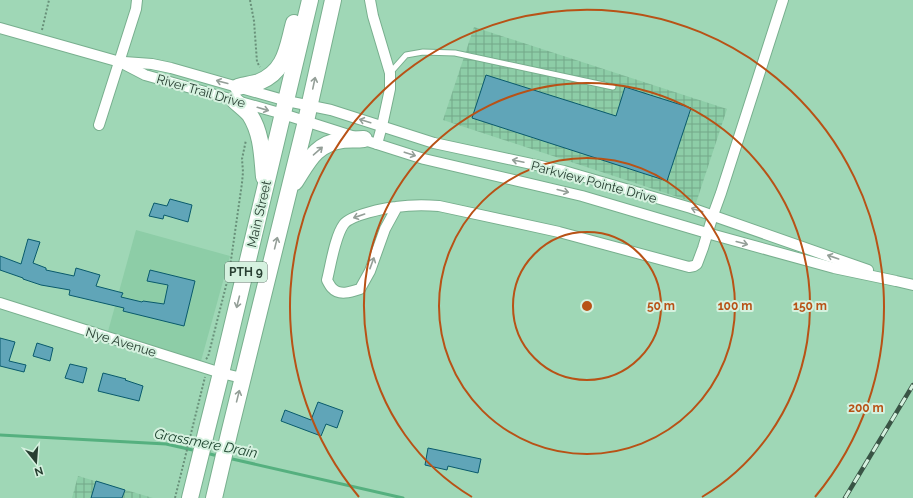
<svg xmlns="http://www.w3.org/2000/svg" width="913" height="498" font-family="Raleway,sans-serif">
<style>
.built{fill:#8dcda7}
.industrial{fill:url(#industrial-grid)}
.lines{fill:none;stroke-linecap:round;stroke-linejoin:round}
.stream{stroke:#55b07f;stroke-width:3}
.building{fill:#60a5b8;stroke:#095a6c}
.service-casing{stroke:#78af8e;stroke-width:7}
.minor-casing{stroke:#78af8e;stroke-width:12}
.primary-casing{stroke:#78af8e;stroke-width:18}
.path{stroke:#689079;stroke-width:2;stroke-dasharray:2 2;stroke-linecap:butt}
.service{stroke:#fff;stroke-width:5}
.minor{stroke:#fff;stroke-width:10}
.primary{stroke:#fff;stroke-width:16}
.rail-casing{stroke:#395445;stroke-width:4.5}
.rail{stroke:#d5f1df;stroke-width:3;stroke-dasharray:9;stroke-linecap:butt}
.oneway{stroke:#949f98}
.ring{fill:none;stroke:#b85216;stroke-width:2}
.labels{text-anchor:middle;dominant-baseline:central;stroke-width:4;stroke-linejoin:round;paint-order:stroke}
.shield{fill:#d5f1df;stroke:#5c7466;stroke-width:1}
.shield-label{font-size:12px;font-weight:bold;fill:#283f32}
.street-label{font-size:13px;fill:#283f32;stroke:#d5f1df}
.water-label{font-size:14px;font-style:italic;fill:#1a412c;stroke:#d5f1df}
.centre{fill:#b85216;stroke:#d5f1df;stroke-width:2}
.ring-label{font-size:12px;text-anchor:middle;font-weight:bold;fill:#b85216;stroke:#d5f1df;stroke-width:4;stroke-linejoin:round;paint-order:stroke}
</style>
<defs>
<pattern id="industrial-grid" width="8" height="8" patternUnits="userSpaceOnUse"><rect width="8" height="8" fill="#8dcda7"/><path d="M0 4h8M4 0v8" fill="none" stroke="#73a889"/></pattern>
</defs>
<rect width="100%" height="100%" fill="#9fd7b6"/>
<!-- built -->
<polygon class="built" points="136,230 230,256 201,361 107,335"/>
<!-- industrial -->
<g class="industrial">
<polygon points="474,27 727,109 696,203 443,120"/>
<polygon points="78,476 153,498 72,498"/>
</g>
<g class="lines">
<!-- stream -->
<g class="stream">
<polyline points="0,435 166,444 197,451"/>
<polyline points="206,453 218,456"/>
<polyline points="228,458 403,498"/>
</g>
</g>
<!-- building -->
<g class="building">
<polygon points="486,75 616,116 625,87 691,108 667,181 472,118"/>
<polygon points="170,199 192,205 188,222 164,215 163,219 149,216 154,203 167,206"/>
<polygon points="28,239 40,242 33,263 46,268 46,270 74,276 76,268 100,275 96,286 123,293 121,297 142,302 143,301 164,304 168,285 147,281 150,270 195,281 184,326 123,311 124,308 69,295 70,290 41,285 23,279 23,278 0,270 0,256 21,264"/>
<polygon points="0,338 15,342 9,361 26,365 24,372 0,366"/>
<polygon points="37,343 53,348 50,361 33,356"/>
<polygon points="70,364 87,368 83,383 65,378"/>
<polygon points="103,373 126,379 125,380 143,386 139,401 98,391"/>
<polygon points="318,402 343,411 337,428 326,424 321,436 281,421 285,410 311,420"/>
<polygon points="428,448 481,459 478,473 448,466 447,470 425,465"/>
<polygon points="96,481 125,490 122,498 91,498"/>
</g>
<g class="lines">
<defs>
<polyline id="service" points="390,73 406,55 423,52 455,53 613,87"/>
<g id="minor">
<polyline points="370,0 373,16 390,73 390,89 382,126 377,144"/>
<polyline points="0,28 120,62 145,75 283,114 424,159 582,196 707,233 834,268 896,281 913,285"/>
<polyline points="124,62 152,64 171,68 287,101 331,110 434,143 564,171 588,178 691,208 868,270"/>
<polyline points="99,125 136,9 137,0"/>
<path d="M 397,207 L 385,229 L 370,271 L 360,289 C 351,292 339,296 332,288 C 330,286 328,282 327,280 C 331,264 335,236 344,224 C 351,215 385,208 396,207 C 410,205 425,205 439,206 L 559,232 L 689,267 L 694,266 L 697,264 L 703,248 L 713,215 L 721,193 L 783,0"/>
<polyline points="0,303 221,373 242,378"/>
</g>
<g id="primary">
<path d="M 238,87 C 245,85 253,84 259,82 C 286,71 287,48 294,23"/>
<path d="M 234,100 C 239,105 246,110 250,115 C 262,134 262,156 264,177"/>
<path d="M 295,182 C 308,162 315,144 342,140 C 349,139 356,140 364,139"/>
<polyline points="190,498 207,429 221,373 310,0"/>
<polyline points="214,498 229,434 306,121 333,0"/>
</g>
</defs>
<!-- service casing -->
<use href="#service" class="service-casing"/>
<!-- minor casing -->
<use href="#minor" class="minor-casing"/>
<!-- primary casing -->
<use href="#primary" class="primary-casing"/>
<!-- path -->
<g class="path">
<polyline points="250,0 254,21 257,62 260,67"/>
<polyline points="42,30 49,0"/>
<polyline points="206,359 208,357 229,274 242,183 243,172 242,159 246,140"/>
<polyline points="175,498 205,377"/>
</g>
<!-- service -->
<use href="#service" class="service"/>
<!-- minor -->
<use href="#minor" class="minor"/>
<!-- primary -->
<use href="#primary" class="primary"/>
<defs>
<polyline id="rail" points="845,498 913,385"/>
</defs>
<!-- rail casing -->
<use href="#rail" class="rail-casing"/>
<!-- rail -->
<use href="#rail" class="rail"/>
</g>
<!-- one-way arrows -->
<defs><path id="oneway-shaft" d="M-6 0H5M1.5-3L5.5 0L1.5 3" fill="none" stroke-width="1.6" stroke-linecap="round" stroke-linejoin="round"/></defs>
<g class="oneway">
<use href="#oneway-shaft" transform="translate(222 82) rotate(-165)"/>
<use href="#oneway-shaft" transform="translate(314 83) rotate(-78)"/>
<use href="#oneway-shaft" transform="translate(263 109) rotate(16)"/>
<use href="#oneway-shaft" transform="translate(365 121) rotate(-163)"/>
<use href="#oneway-shaft" transform="translate(318 151) rotate(-41)"/>
<use href="#oneway-shaft" transform="translate(410 154) rotate(18)"/>
<use href="#oneway-shaft" transform="translate(518 161) rotate(-168)"/>
<use href="#oneway-shaft" transform="translate(563 191) rotate(14)"/>
<use href="#oneway-shaft" transform="translate(697 210) rotate(-162)"/>
<use href="#oneway-shaft" transform="translate(359 216) rotate(161)"/>
<use href="#oneway-shaft" transform="translate(276 243) rotate(-76)"/>
<use href="#oneway-shaft" transform="translate(742 243) rotate(15)"/>
<use href="#oneway-shaft" transform="translate(833 257) rotate(-161)"/>
<use href="#oneway-shaft" transform="translate(372 263) rotate(-70)"/>
<use href="#oneway-shaft" transform="translate(238 302) rotate(104)"/>
<use href="#oneway-shaft" transform="translate(238 396) rotate(-76)"/>
</g>
<!-- distance rings -->
<g class="ring">
<circle cx="587" cy="306" r="74"/>
<circle cx="587" cy="306" r="148"/>
<path d="M472 497A223 223 0 1 1 702 497"/>
<path d="M359 497A297 297 0 1 1 815 497"/>
</g>
<g class="labels">
<!-- shield labels -->
<rect class="shield" x="225" y="262" width="42" height="20" rx="3"/>
<g class="shield-label">
<text x="246" y="272">PTH 9</text>
</g>
<!-- street labels -->
<g class="street-label">
<text transform="translate(201 91) rotate(16)">River Trail Drive</text>
<text transform="translate(594 182) rotate(15)">Parkview Pointe Drive</text>
<text transform="translate(259 214) rotate(-77)">Main Street</text>
<text transform="translate(121 342) rotate(17)">Nye Avenue</text>
</g>
<!-- water labels -->
<g class="water-label">
<text transform="translate(206 443) rotate(11)">Grassmere Drain</text>
</g>
</g>
<circle cx="587" cy="306" r="6" class="centre"/>
<g class="ring-label">
<text x="661" y="310">50 m</text>
<text x="735" y="310">100 m</text>
<text x="810" y="310">150 m</text>
<text x="866" y="412">200 m</text>
</g>
<!-- north arrow -->
<g transform="translate(36 462) rotate(163)" stroke="#d5f1df" stroke-width="3" paint-order="stroke">
<path d="M0-3L7 15L0 10L-7 15Z" fill="#283f32"/>
<text y="-6" font-size="11" font-weight="bold" text-anchor="middle" fill="#283f32">N</text>
</g>
</svg>
